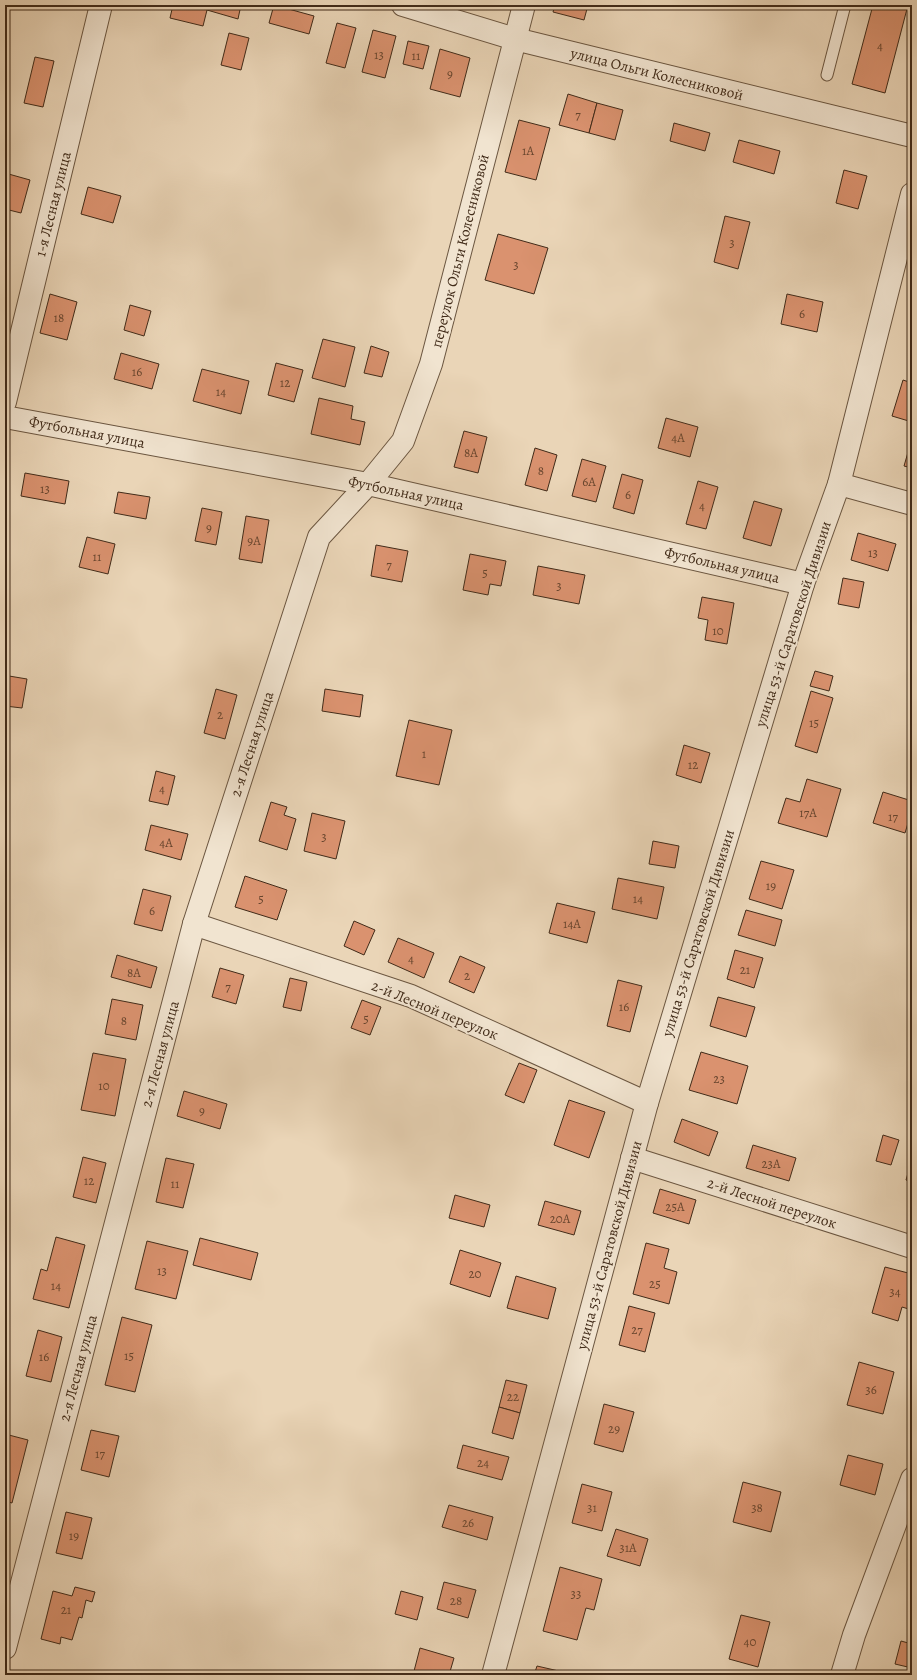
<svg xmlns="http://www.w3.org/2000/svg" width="917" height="1680" font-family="Alegreya,serif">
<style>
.building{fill:#da926f;stroke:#412b19}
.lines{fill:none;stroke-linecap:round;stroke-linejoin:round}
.service-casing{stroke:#6b5640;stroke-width:13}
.minor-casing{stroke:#6b5640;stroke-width:24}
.service{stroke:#f1e4d0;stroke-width:11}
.minor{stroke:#f1e4d0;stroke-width:22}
.labels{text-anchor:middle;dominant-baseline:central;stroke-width:4;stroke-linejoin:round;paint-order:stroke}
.number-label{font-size:13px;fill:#67452e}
.street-label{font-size:15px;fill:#412b19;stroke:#f1e4d0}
</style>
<rect width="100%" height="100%" fill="#ead5b7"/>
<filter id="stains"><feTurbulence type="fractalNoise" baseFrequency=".005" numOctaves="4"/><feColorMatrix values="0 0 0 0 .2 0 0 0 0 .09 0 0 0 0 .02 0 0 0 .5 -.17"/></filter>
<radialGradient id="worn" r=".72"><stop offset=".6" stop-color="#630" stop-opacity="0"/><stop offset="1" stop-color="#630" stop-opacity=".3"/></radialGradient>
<!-- building -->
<g class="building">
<polygon points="173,5 241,5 238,19 207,10 203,26 170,18"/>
<polygon points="274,5 314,16 309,34 269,23"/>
<polygon points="555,5 588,5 584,20 553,12"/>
<polygon points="873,5 908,5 885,93 852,84"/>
<polygon points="337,23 356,28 345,68 326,63"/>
<polygon points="373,30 396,36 385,78 362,72"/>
<polygon points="229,33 249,38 241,70 221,65"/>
<polygon points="408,41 429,46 423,69 403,64"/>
<polygon points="440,49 470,58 460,97 430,89"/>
<polygon points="35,57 54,61 43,107 24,103"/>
<polygon points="568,94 597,103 589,133 559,125"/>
<polygon points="597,103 623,110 615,140 589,133"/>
<polygon points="519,120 550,128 536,180 505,172"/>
<polygon points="674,123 710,133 705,151 670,141"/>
<polygon points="739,140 780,151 774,174 733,162"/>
<polygon points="844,170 867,176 858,209 836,203"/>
<polygon points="5,173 30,180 21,213 5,209"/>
<polygon points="88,187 121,196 113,223 81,214"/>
<polygon points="725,216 750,222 738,269 714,262"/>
<polygon points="498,234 548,248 534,294 485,280"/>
<polygon points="50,294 77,302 67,340 40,333"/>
<polygon points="787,294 823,302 817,332 781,324"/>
<polygon points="130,305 151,311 144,336 124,330"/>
<polygon points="323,339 355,347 345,387 312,378"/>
<polygon points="371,346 389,352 382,377 364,373"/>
<polygon points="121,353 159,364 152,389 114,379"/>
<polygon points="276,363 303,370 294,402 268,395"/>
<polygon points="202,369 249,381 241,414 193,401"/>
<polygon points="903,380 912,383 912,422 892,416"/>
<polygon points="319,398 353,406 351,419 365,422 360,445 311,434"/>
<polygon points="666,418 698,427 690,457 658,448"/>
<polygon points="464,431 487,437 478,473 454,467"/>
<polygon points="911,442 912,443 912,468 904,466"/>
<polygon points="535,448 557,455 547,491 525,485"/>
<polygon points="582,459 606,466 596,502 572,496"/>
<polygon points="25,473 69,481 65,504 21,496"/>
<polygon points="622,474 643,480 634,514 613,508"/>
<polygon points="698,481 718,487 706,529 686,524"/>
<polygon points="118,492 150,497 146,519 114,513"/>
<polygon points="754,501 782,509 771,546 743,538"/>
<polygon points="202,508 222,512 216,545 195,541"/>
<polygon points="246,516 269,520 262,563 239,559"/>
<polygon points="858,533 896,544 888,571 851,560"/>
<polygon points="87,537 115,544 108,574 79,567"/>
<polygon points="376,545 408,551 402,582 371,576"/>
<polygon points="470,554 506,561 501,586 490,584 488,595 463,590"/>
<polygon points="538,566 585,575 579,604 533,595"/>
<polygon points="843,578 864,582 859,608 838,604"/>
<polygon points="702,597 734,603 727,644 705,640 708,620 698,618"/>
<polygon points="815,671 833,676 829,691 810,686"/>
<polygon points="9,676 27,679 22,708 5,706"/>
<polygon points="216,689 237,695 225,739 204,733"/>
<polygon points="325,689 363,695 360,717 322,711"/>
<polygon points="811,691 833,698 817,753 795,746"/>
<polygon points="409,720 452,730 439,785 396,776"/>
<polygon points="684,745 710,753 701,783 676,775"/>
<polygon points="156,771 175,776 168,805 149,801"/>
<polygon points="807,779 841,789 827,837 778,823 786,798 800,802"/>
<polygon points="883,792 912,801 912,810 905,833 873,823"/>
<polygon points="271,802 287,807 284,815 296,819 287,850 259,841"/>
<polygon points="312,813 345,821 336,859 304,851"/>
<polygon points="151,825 188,834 181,860 145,850"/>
<polygon points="653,841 679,846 675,868 649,864"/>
<polygon points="761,861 794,870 782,909 749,899"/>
<polygon points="245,876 287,890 277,920 235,907"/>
<polygon points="618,878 664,887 657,919 612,909"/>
<polygon points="143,889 171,896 162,931 134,924"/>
<polygon points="557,903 595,912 587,943 549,933"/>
<polygon points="746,910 782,920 775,946 738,935"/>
<polygon points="354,921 375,930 364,955 344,946"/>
<polygon points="398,938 434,953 424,978 388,962"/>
<polygon points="735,950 763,958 754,988 727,979"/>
<polygon points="117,955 157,967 151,988 111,977"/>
<polygon points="460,956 485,967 474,993 449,982"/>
<polygon points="220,968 244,975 236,1004 212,997"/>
<polygon points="290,978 307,982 301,1011 283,1007"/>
<polygon points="618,980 642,986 630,1032 607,1026"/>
<polygon points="718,997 755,1007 746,1037 710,1026"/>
<polygon points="112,999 143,1005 136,1040 105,1034"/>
<polygon points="362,1000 381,1007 370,1035 351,1028"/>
<polygon points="701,1052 748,1066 737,1104 689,1090"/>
<polygon points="93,1053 126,1059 115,1116 81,1110"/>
<polygon points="519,1063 537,1070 524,1103 505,1095"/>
<polygon points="184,1091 227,1104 220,1129 177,1116"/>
<polygon points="569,1100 605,1112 589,1158 554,1145"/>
<polygon points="682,1119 718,1132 709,1156 674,1142"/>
<polygon points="883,1135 899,1140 891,1165 876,1161"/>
<polygon points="753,1145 796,1158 789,1181 746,1168"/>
<polygon points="83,1157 106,1163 96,1203 73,1197"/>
<polygon points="166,1158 194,1164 183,1208 156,1202"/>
<polygon points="912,1159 912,1182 906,1180"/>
<polygon points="660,1189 696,1200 689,1224 653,1213"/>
<polygon points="455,1195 490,1205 484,1227 449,1218"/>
<polygon points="545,1201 581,1211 574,1235 538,1225"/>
<polygon points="56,1237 85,1245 69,1308 33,1299 41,1269 47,1271"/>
<polygon points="200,1238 258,1253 251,1280 193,1265"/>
<polygon points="147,1241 188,1251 176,1299 135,1289"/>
<polygon points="646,1243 669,1249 664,1268 677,1272 669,1304 633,1294"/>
<polygon points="460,1250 501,1263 490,1297 450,1284"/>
<polygon points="885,1267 912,1274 912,1310 902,1307 898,1321 872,1313"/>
<polygon points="516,1276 556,1288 548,1319 507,1308"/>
<polygon points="629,1306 655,1313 645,1352 619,1345"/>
<polygon points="122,1317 152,1325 135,1392 105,1385"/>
<polygon points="38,1330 62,1337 51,1382 26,1376"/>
<polygon points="859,1362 894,1372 883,1414 847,1405"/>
<polygon points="506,1380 527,1385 520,1413 499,1407"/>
<polygon points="604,1404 634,1412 623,1452 594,1444"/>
<polygon points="499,1407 520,1413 513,1439 492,1433"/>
<polygon points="91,1430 119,1436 109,1477 81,1470"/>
<polygon points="5,1434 28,1440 12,1503 5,1501"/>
<polygon points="463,1445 509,1457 502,1480 457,1468"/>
<polygon points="848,1455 883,1464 875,1495 840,1485"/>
<polygon points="743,1482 781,1492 771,1532 733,1522"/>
<polygon points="582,1484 612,1492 602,1531 572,1523"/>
<polygon points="449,1505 493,1517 487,1540 442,1527"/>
<polygon points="66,1512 92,1518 82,1559 56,1553"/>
<polygon points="616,1529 648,1539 640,1566 607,1556"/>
<polygon points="560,1567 602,1579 594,1610 586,1608 577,1640 543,1631"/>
<polygon points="444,1582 476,1590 468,1618 437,1609"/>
<polygon points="75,1587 95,1592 92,1602 86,1600 82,1618 79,1617 72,1640 61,1637 60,1644 41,1639 53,1591 72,1596"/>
<polygon points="401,1591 423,1597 417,1620 395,1614"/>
<polygon points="741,1615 770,1622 758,1667 729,1659"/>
<polygon points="901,1641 912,1644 912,1668 895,1664"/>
<polygon points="420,1648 454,1658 449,1675 413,1675"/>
<polygon points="537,1666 563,1672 562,1675 534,1675"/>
</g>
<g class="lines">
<defs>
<polyline id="service" points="827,75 845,5"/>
<g id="minor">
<polyline points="403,5 515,39 912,136"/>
<polyline points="5,402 101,5"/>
<polyline points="5,417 368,484 803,584"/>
<polyline points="839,484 912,504"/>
<polyline points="194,924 411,996 647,1103"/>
<polyline points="632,1158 912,1247"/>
<polyline points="5,1648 194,924 319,537 368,484 403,441 431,364 524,5"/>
<polyline points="493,1675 647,1103 803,584 839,484 912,194"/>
<polyline points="842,1675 854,1635 912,1479"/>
</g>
</defs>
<!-- service casing -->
<use href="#service" class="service-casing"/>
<!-- minor casing -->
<use href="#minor" class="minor-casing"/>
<!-- service -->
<use href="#service" class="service"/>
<!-- minor -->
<use href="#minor" class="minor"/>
</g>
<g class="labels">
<!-- number labels -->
<g class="number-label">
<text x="880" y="45">4</text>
<text x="379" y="54">13</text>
<text x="416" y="55">11</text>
<text x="450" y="73">9</text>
<text x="578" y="114">7</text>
<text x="528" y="150">1А</text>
<text x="732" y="242">3</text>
<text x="516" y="264">3</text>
<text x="802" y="313">6</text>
<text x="59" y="317">18</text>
<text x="137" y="371">16</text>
<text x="285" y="382">12</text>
<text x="221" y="391">14</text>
<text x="678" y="437">4А</text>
<text x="471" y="452">8А</text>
<text x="541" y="470">8</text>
<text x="589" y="481">6А</text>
<text x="45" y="488">13</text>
<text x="628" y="494">6</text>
<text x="702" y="505">4</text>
<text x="209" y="527">9</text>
<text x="254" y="540">9А</text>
<text x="873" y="552">13</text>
<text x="97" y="556">11</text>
<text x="389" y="564">7</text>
<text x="485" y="572">5</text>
<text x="559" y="585">3</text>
<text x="718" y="630">10</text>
<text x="220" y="714">2</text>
<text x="814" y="722">15</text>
<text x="424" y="753">1</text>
<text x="693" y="764">12</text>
<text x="162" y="788">4</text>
<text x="808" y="812">17А</text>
<text x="893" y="816">17</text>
<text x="324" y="836">3</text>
<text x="166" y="842">4А</text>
<text x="771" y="885">19</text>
<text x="261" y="898">5</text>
<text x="638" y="898">14</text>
<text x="152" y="910">6</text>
<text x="572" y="923">14А</text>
<text x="411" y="958">4</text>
<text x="745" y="969">21</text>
<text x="134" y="972">8А</text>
<text x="467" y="975">2</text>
<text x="228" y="986">7</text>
<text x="624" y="1006">16</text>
<text x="366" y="1018">5</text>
<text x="124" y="1020">8</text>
<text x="719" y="1078">23</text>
<text x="104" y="1085">10</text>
<text x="202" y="1110">9</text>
<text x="771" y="1163">23А</text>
<text x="89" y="1180">12</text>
<text x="175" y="1183">11</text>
<text x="675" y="1206">25А</text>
<text x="560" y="1218">20А</text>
<text x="162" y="1270">13</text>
<text x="475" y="1273">20</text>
<text x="655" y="1283">25</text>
<text x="56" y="1285">14</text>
<text x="895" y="1291">34</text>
<text x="637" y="1329">27</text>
<text x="129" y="1355">15</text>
<text x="44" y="1356">16</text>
<text x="871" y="1389">36</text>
<text x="513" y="1396">22</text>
<text x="614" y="1428">29</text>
<text x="100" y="1453">17</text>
<text x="483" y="1462">24</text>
<text x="592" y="1507">31</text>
<text x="757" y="1507">38</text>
<text x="468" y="1522">26</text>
<text x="74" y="1535">19</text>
<text x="628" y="1547">31А</text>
<text x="576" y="1593">33</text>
<text x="456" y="1600">28</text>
<text x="66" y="1609">21</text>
<text x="750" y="1641">40</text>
</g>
<!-- street labels -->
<g class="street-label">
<text transform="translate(657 74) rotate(14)">улица Ольги Колесниковой</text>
<text transform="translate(53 204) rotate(-76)">1-я Лесная улица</text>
<text transform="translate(460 251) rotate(-76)">переулок Ольги Колесниковой</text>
<text transform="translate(87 432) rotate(11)">Футбольная улица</text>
<text transform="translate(406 493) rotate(12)">Футбольная улица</text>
<text transform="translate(722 565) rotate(13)">Футбольная улица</text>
<text transform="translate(793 624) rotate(-72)">улица 53-й Саратовской Дивизии</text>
<text transform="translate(252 744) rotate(-72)">2-я Лесная улица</text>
<text transform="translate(698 933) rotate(-73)">улица 53-й Саратовской Дивизии</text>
<text transform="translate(435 1010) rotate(22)">2-й Лесной переулок</text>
<text transform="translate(160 1054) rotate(-75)">2-я Лесная улица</text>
<text transform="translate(772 1203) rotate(18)">2-й Лесной переулок</text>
<text transform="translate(609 1245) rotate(-75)">улица 53-й Саратовской Дивизии</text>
<text transform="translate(78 1368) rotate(-75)">2-я Лесная улица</text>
</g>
</g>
<!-- margin -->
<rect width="917" height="1680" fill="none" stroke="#ead5b7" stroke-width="20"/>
<rect x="6" y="6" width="905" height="1668" fill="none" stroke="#412b19" stroke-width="2"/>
<rect x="10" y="10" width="897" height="1660" fill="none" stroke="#412b19"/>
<rect width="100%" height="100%" filter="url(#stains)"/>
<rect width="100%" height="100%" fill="url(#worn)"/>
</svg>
